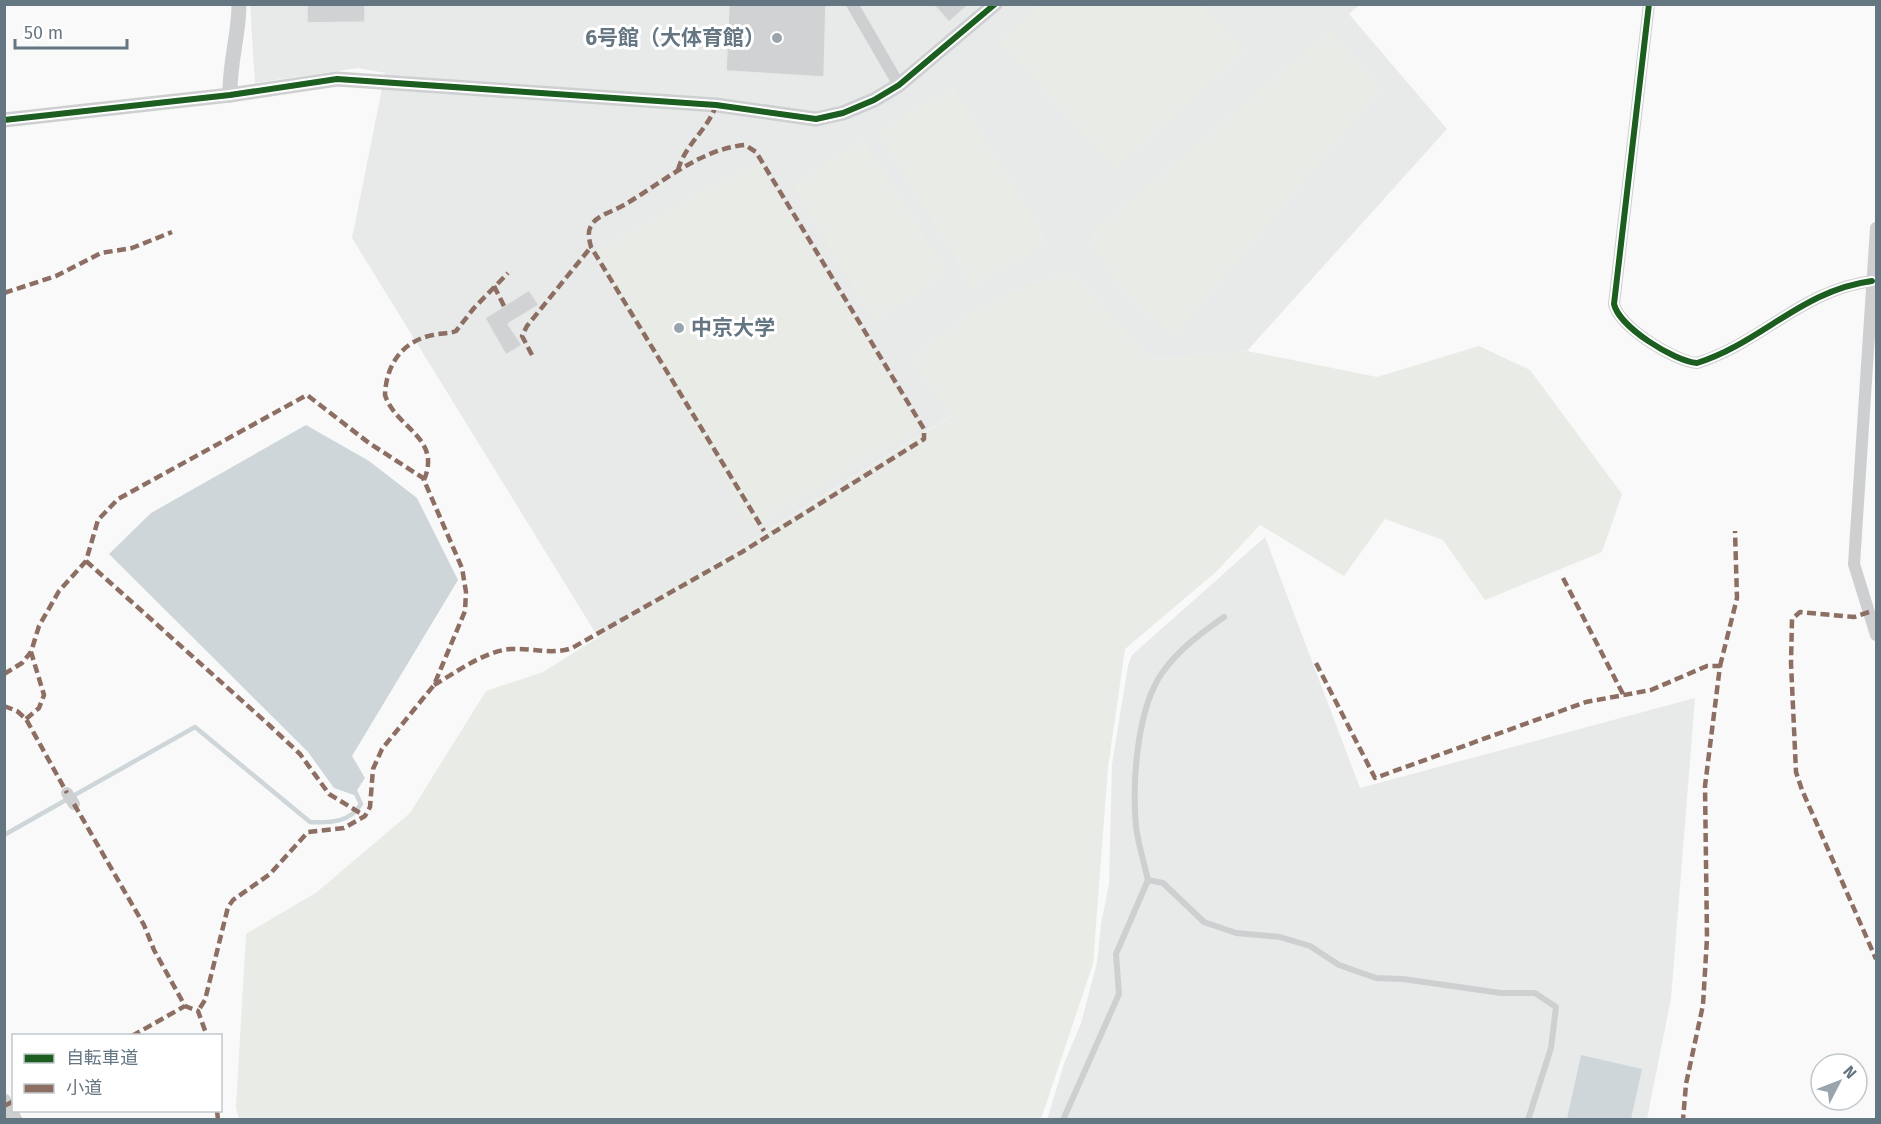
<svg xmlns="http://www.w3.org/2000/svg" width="1881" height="1124" font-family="'Fira Sans','Noto Sans JP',sans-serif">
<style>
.built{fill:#e8e9e9}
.green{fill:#e8ebe6}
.water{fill:#ced6d9}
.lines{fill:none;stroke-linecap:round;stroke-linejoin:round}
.stream{stroke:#ced6d9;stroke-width:4.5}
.building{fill:#d0d2d3;stroke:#e8e8e8;stroke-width:1.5}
.service{stroke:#cecfd0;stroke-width:6}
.minor{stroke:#cecfd0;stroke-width:12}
.tertiary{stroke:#cecfd0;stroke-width:15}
.quiet{stroke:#8d6e63;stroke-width:4.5;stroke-dasharray:9 4.5;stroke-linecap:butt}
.cycleway-casing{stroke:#fff;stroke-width:10}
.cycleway{stroke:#1b5e20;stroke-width:6}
.poi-dot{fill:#99a4ac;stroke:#fff;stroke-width:2}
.labels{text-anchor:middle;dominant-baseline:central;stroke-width:6;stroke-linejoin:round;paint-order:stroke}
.poi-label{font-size:21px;font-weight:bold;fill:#657683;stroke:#fff;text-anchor:end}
</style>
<rect width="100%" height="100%" fill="#f9f9f9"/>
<!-- built -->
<g class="built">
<polygon points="250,5 1359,5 1349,14 1447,129 1247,351 1152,360 1068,271 952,415 598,637 352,238 385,73 358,68 255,83"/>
<polygon points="1265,537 1360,788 1695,698 1671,999 1647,1119 1047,1120 1064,1064 1081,1023 1097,963 1101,924 1109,884 1112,764 1128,666 1132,655"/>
</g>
<!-- green -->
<g class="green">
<polygon points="1202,4 1245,52 1115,169 1000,41 1041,5"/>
<polygon points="1330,31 1381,88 1175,336 1147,314 1114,281 1089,236"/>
<polygon points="953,87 1048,242 973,288 878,132"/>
<polygon points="863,139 948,272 874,322 793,186"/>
<polygon points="759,161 921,427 752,526 593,252"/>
<polygon points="1068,271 1152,360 1247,351 1377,377 1479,346 1530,370 1622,494 1602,552 1485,600 1443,540 1385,519 1344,576 1260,525 1217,571 1125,649 1108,767 1093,964 1041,1119 239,1119 236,1108 246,934 317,892 410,813 486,691 543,672 951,416 910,358 981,305"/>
</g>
<!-- water -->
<g class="water">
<polygon points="306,425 369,461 417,498 458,580 352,756 365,778 354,795 334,788 308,752 109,554 151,513"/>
<polygon points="1581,1055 1642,1069 1631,1119 1567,1119"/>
</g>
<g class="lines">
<!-- stream -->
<path class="stream" d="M 4,835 L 195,727 L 310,822 C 330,823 351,822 361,804 L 353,787"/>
</g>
<!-- building -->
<g class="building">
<polygon points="307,4 365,4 365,22 307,23"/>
<polygon points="729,4 826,4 824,77 726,71"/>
<polygon points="933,4 969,4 949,22"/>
<polygon points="529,290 539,305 508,324 522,345 506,355 485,318"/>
</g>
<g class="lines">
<!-- service -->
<g class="service">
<path d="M 1224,617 C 1200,634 1179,649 1162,673 C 1137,709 1132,782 1136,826 C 1138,844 1144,862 1148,880 L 1163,883 L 1204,922 L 1236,933 L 1280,937 L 1310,946 L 1339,965 L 1376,978 L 1403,979 L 1501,993 L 1535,993 L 1556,1007 L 1551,1048 L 1528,1120"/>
<polyline points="1063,1120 1119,994 1116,954 1148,880"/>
</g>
<!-- minor -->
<g class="minor">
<polyline points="852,4 899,85"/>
<path d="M 1649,4 L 1614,304 C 1619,327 1674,361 1697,363 C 1761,343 1802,290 1872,281"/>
<polyline points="1876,228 1854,564 1876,635"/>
<polyline points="67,793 74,804"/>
</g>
<!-- tertiary -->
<g class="tertiary">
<path d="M 230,95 C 229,64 239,35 239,4"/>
<polyline points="4,120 230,95 337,79 716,105 816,119 843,113 874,100 899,85 995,4"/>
<polyline points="4,1101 15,1120"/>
</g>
<!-- quiet -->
<g class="quiet">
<path d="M 678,170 C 685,144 708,130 716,105"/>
<polyline points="494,286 504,306"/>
<polyline points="4,293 56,276 101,253 132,248 172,232"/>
<polyline points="532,355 522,336 527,326 591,247"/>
<path d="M 424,480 C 442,437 396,429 385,395 C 386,365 402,341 433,335 C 441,333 449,334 456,331 L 474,308 L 508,273"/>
<polyline points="86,561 268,724 300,754 329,794 365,816"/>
<polyline points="1563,578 1623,694"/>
<polyline points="1869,612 1854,617 1800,612 1792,619 1791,663 1796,772 1802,790 1876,959"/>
<polyline points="1316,663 1375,778 1586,702 1651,690 1707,666 1720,666 1705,786 1707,938 1703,1005 1686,1084 1683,1120"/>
<polyline points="1720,666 1737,598 1735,531"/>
<polyline points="4,674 22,663 31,652"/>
<path d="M 434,685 C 457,672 484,651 511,649 C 532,648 553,655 572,648 L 742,552 L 924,439 L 924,429 L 756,152 L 745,145 C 700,149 662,183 624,205 C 614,211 598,215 592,224 C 587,231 589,239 591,247 L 764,531"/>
<polyline points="4,706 17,711 26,719 67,793"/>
<polyline points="26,719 39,708 44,695 31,652 39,626 59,591 86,561 98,520 118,499 307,395 369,443 423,478 462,568 466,592 465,611 434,685 382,749 373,769 370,807 365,816 344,828 308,832 270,874 233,900 228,907 205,1000 198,1011"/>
<polyline points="74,804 144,925 154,950 185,1006 198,1011 207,1036"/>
<polyline points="132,1036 185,1006"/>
<polyline points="4,1106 14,1101"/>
<polyline points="217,1110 218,1120"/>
</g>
<defs>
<g id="cycleway">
<path d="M 1649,4 L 1614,304 C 1619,327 1674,361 1697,363 C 1761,343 1802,290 1872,281"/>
<polyline points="4,120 230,95 337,79 716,105 816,119 843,113 874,100 899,85 995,4"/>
</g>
</defs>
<!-- cycleway casing -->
<use href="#cycleway" class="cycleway-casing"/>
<!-- cycleway -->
<use href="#cycleway" class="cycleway"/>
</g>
<!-- markers -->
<g class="poi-dot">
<circle cx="777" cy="38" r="6"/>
<circle cx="679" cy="328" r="6"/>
</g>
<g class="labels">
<!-- poi labels -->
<g class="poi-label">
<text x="765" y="38">6号館（大体育館）</text>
<text x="691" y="328" text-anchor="start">中京大学</text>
</g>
</g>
<!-- border -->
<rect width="1881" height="1124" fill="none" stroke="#657683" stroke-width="12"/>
<!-- legend -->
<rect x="12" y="1034" width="210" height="78" fill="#ffffff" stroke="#c1c8cd" stroke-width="1.5"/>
<rect x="24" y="1054" width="30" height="9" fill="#1b5e20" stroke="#c1c8cd" stroke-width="1.5"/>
<text x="66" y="1064" font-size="18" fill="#657683">自転車道</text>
<rect x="24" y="1084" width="30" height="9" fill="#8d6e63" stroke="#c1c8cd" stroke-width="1.5"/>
<text x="66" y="1094" font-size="18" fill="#657683">小道</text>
<!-- north arrow -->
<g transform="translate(1839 1082) rotate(48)"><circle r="28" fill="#ffffff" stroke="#c1c8cd" stroke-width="1.5"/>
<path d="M0-4.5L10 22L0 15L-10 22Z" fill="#99a4ac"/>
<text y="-9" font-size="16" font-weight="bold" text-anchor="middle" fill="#657683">N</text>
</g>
<!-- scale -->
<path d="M15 39v9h112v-9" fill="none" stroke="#657683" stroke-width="3"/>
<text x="24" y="39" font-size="18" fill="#657683" stroke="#ffffff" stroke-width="4.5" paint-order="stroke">50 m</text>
</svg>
